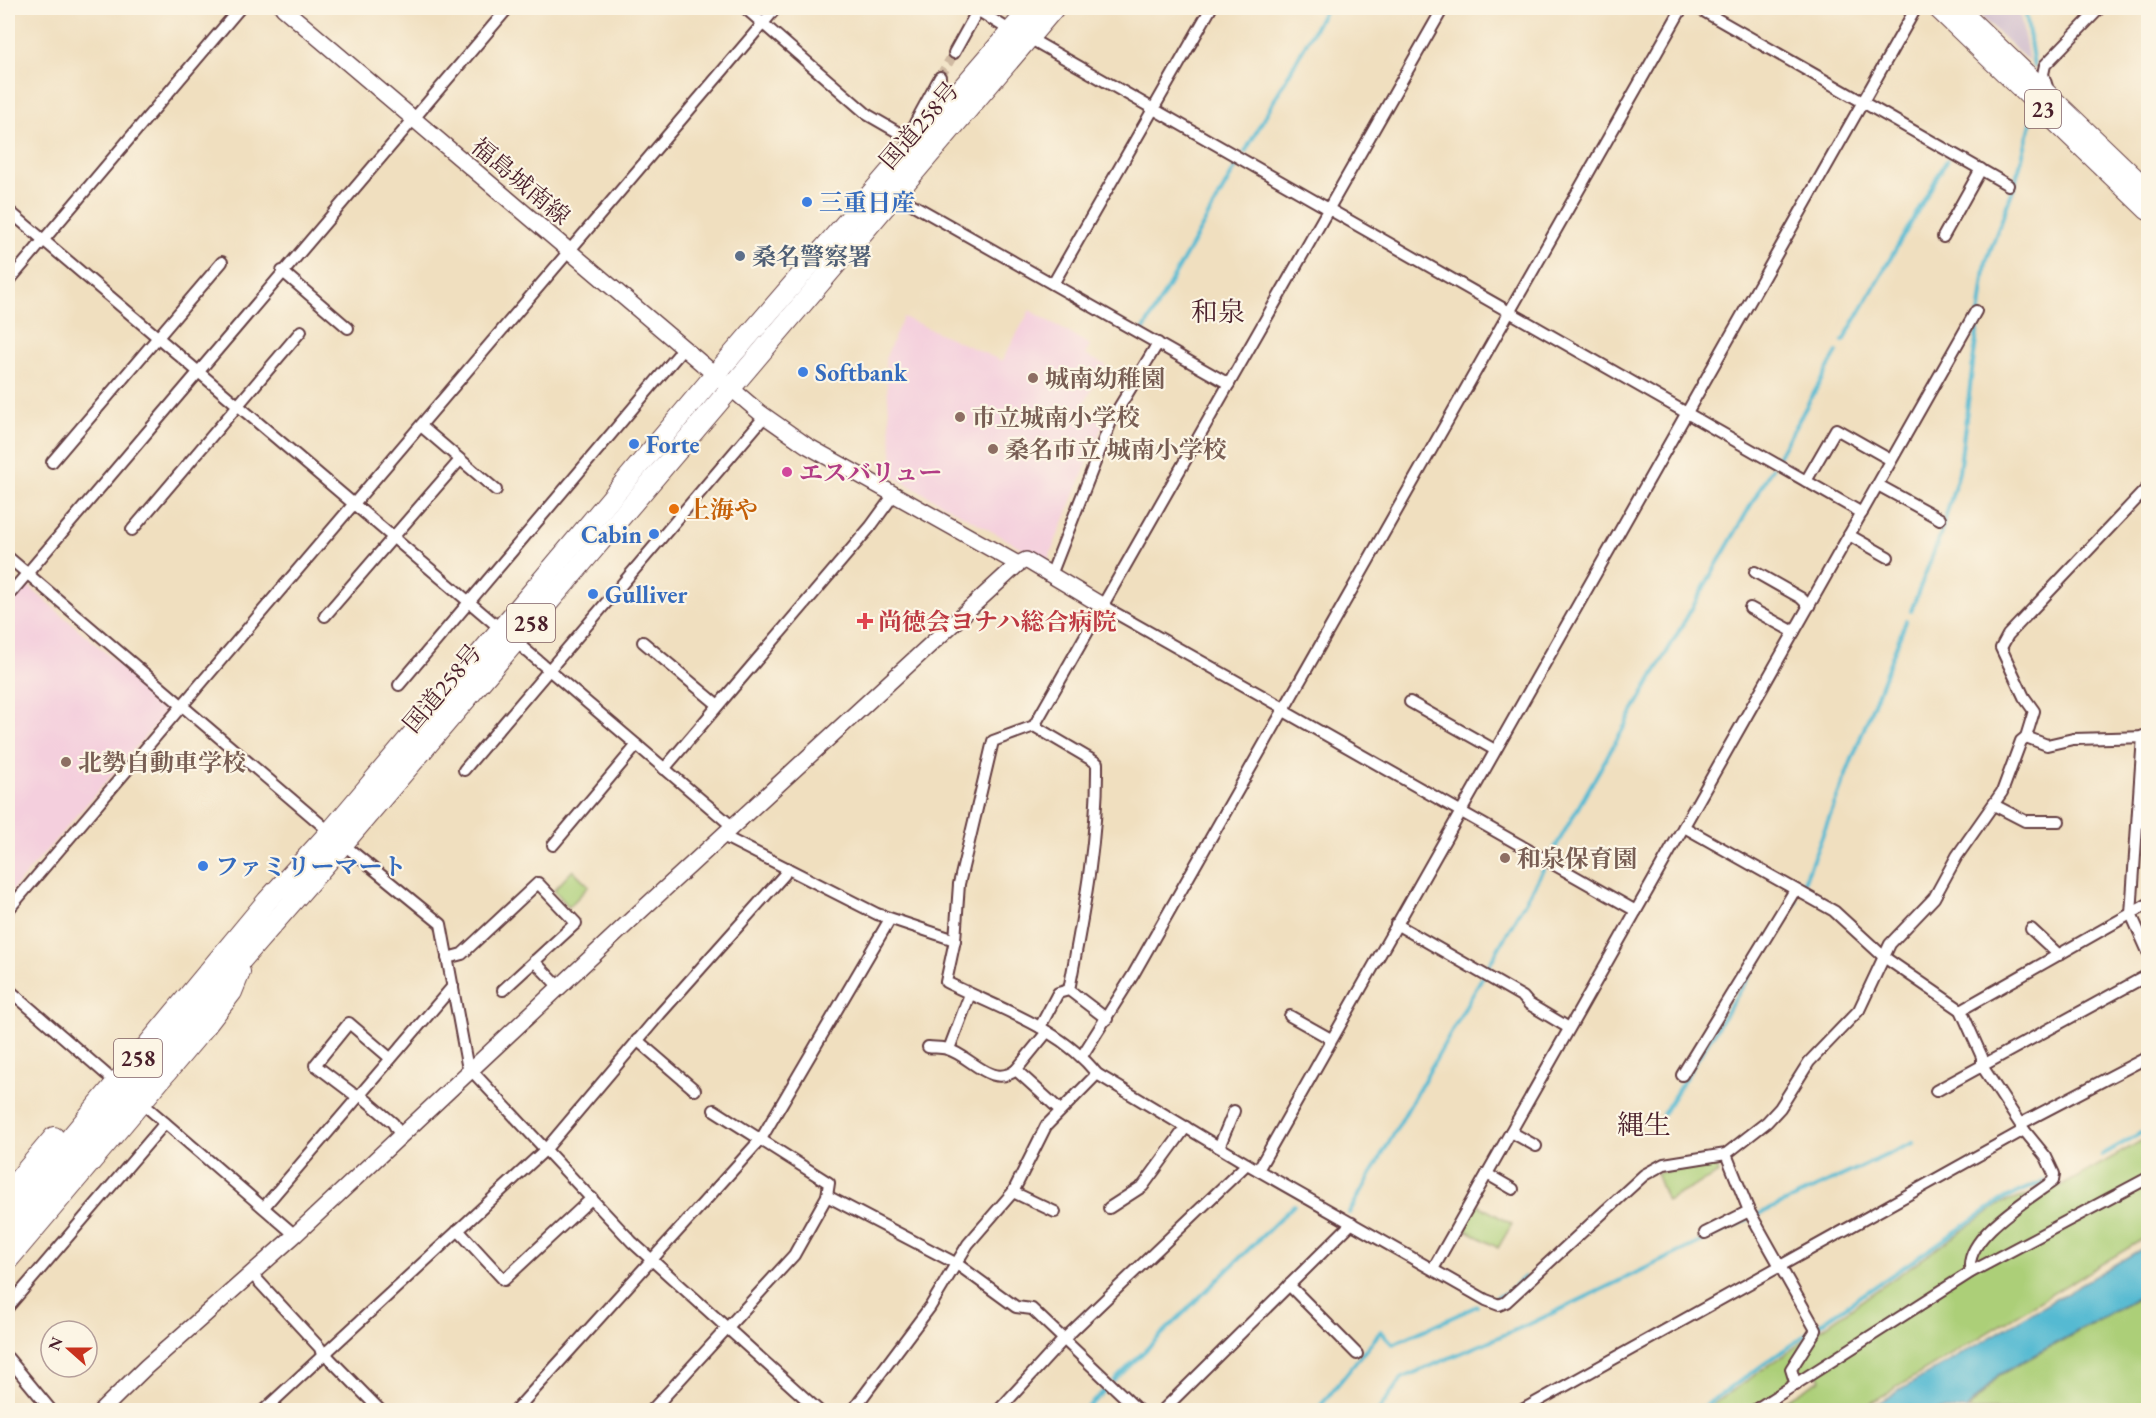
<svg xmlns="http://www.w3.org/2000/svg" width="2156" height="1418" font-family="'EB Garamond','Noto Serif JP',serif">
<style>
.built{fill:#f4cfdd}
.industrial{fill:#d0bdcd}
.green{fill:#accf78;stroke:#7b7752;stroke-width:1.5}
.water{fill:#54bad2;stroke:#4f6c7e;stroke-width:1.5}
.lines{fill:none;stroke-linecap:round;stroke-linejoin:round}
.stream{stroke:#54bad2;stroke-width:4}
.street-tunnel{stroke:#cfb9a1;stroke-width:10;stroke-dasharray:10 5;stroke-linecap:butt}
.street-casing{stroke:#633c41;stroke-width:14}
.secondary-casing{stroke:#633c41;stroke-width:18}
.highway-casing{stroke:#633c41;stroke-width:22}
.street{stroke:#fff;stroke-width:10}
.secondary{stroke:#fff;stroke-width:15}
.highway{stroke:#fff;stroke-width:20}
.shop-dot{fill:#3f7fe0;stroke:#fcf5e5;stroke-width:2}
.service-dot{fill:#5c6f8a;stroke:#fcf5e5;stroke-width:2}
.education-dot{fill:#8d6e63;stroke:#fcf5e5;stroke-width:2}
.hotel-dot{fill:#d1479c;stroke:#fcf5e5;stroke-width:2}
.food-dot{fill:#e8710a;stroke:#fcf5e5;stroke-width:2}
.health-dot{fill:#e0444e;stroke:#fcf5e5;stroke-width:2}
.labels{text-anchor:middle;dominant-baseline:central;stroke-width:4.5;stroke-linejoin:round;paint-order:stroke}
.shield{fill:#fcf5e5;stroke:#7f5f63;stroke-width:1.5}
.shield-label{font-size:22px;font-weight:bold;fill:#4a1f2b}
.street-label{font-size:24px;fill:#4a1f2b;stroke:#fcf5e5}
.shop-label{font-size:24px;font-weight:bold;fill:#366cbe;stroke:#fcf5e5;text-anchor:start}
.service-label{font-size:24px;font-weight:bold;fill:#4e5e75;stroke:#fcf5e5;text-anchor:start}
.education-label{font-size:24px;font-weight:bold;fill:#785e54;stroke:#fcf5e5;text-anchor:start}
.hotel-label{font-size:24px;font-weight:bold;fill:#b23c85;stroke:#fcf5e5;text-anchor:start}
.food-label{font-size:24px;font-weight:bold;fill:#c56008;stroke:#fcf5e5;text-anchor:start}
.health-label{font-size:24px;font-weight:bold;fill:#be3a42;stroke:#fcf5e5;text-anchor:start}
.quarter-label{font-size:27px;fill:#4a1f2b;stroke:#fcf5e5}
</style>
<rect width="100%" height="100%" fill="#fcf5e5"/>
<filter id="ink" filterUnits="userSpaceOnUse"><feTurbulence type="fractalNoise" baseFrequency=".0167" numOctaves="2"/><feDisplacementMap in="SourceGraphic" scale="12" xChannelSelector="R" yChannelSelector="G"/><feConvolveMatrix kernelMatrix="1 2 1 2 8 2 1 2 1" color-interpolation-filters="sRGB"/></filter>
<filter id="wash" filterUnits="userSpaceOnUse"><feTurbulence type="fractalNoise" baseFrequency=".008" numOctaves="4" result="noise"/><feDisplacementMap in="SourceGraphic" scale="24" xChannelSelector="R" yChannelSelector="G"/><feGaussianBlur stdDeviation="1.35" result="paint"/><feColorMatrix in="noise" values="0 0 0 0 0 0 0 0 0 0 0 0 0 0 0 0 0 1.4 0 .05"/><feComposite in="paint" operator="in"/></filter>
<g filter="url(#wash)">
<rect width="100%" height="100%" fill="#f0dfbf"/>
<!-- built -->
<g class="built">
<polygon points="1030,310 1090,345 1085,355 1106,365 1082,407 1105,420 1047,562 894,477 885,359 903,317 1002,361"/>
<polygon points="27,585 170,708 8,895 8,608"/>
</g>
<!-- industrial -->
<polygon class="industrial" points="1972,8 2019,8 2029,62"/>
<!-- green -->
<g class="green">
<polygon points="573,870 589,886 569,907 554,890"/>
<polygon points="2148,1137 2148,1236 1859,1410 1770,1410 1821,1379 1815,1370 1748,1410 1705,1410 2002,1203 2060,1187"/>
<polygon points="1716,1164 1719,1173 1667,1201 1656,1173"/>
<polygon points="1476,1204 1512,1224 1498,1248 1463,1228"/>
<polygon points="2148,1293 2148,1399 2137,1410 1968,1410 1998,1376"/>
</g>
<!-- water -->
<polygon class="water" points="2148,1245 2148,1292 1998,1375 1966,1410 1866,1410"/>
<g class="lines">
<!-- stream -->
<g class="stream">
<polyline points="2025,8 2034,66"/>
<polyline points="1245,152 1326,8"/>
<polyline points="1143,331 1237,165"/>
<polyline points="1843,341 1947,160"/>
<polyline points="1778,457 1837,352"/>
<polyline points="1911,611 1940,536 1959,472 1986,262 2015,184 2032,120"/>
<polyline points="1551,855 1772,468"/>
<polyline points="1803,885 1906,621"/>
<polyline points="1663,1114 1796,901"/>
<polyline points="2102,1155 2148,1129"/>
<polyline points="1349,1213 1544,868"/>
<polyline points="1757,1215 1913,1143"/>
<polyline points="1497,1297 1506,1294 1525,1277"/>
<polyline points="1817,1326 2002,1200 2044,1181"/>
<polyline points="1114,1381 1294,1205"/>
<polyline points="1085,1410 1108,1387"/>
<polyline points="1317,1410 1381,1331 1393,1344 1477,1306"/>
<polyline points="1379,1410 1402,1378 1534,1322 1748,1219"/>
<polyline points="1699,1410 1811,1331"/>
</g>
</g>
</g>
<g filter="url(#ink)">
<g class="lines">
<!-- street-tunnel -->
<polyline class="street-tunnel" points="940,77 954,53"/>
<defs>
<g id="street">
<polyline points="745,8 868,115 915,142"/>
<polyline points="974,8 1011,31"/>
<path d="M 1443,8 L 1034,726 L 993,741 L 959,884 L 955,940 L 946,982 C 999,1009 1060,1027 1097,1074 L 1247,1164 L 1486,1300 L 1499,1305 L 1506,1302 L 1644,1175 L 1664,1164 L 1726,1154 L 1767,1122 L 1780,1108 L 1809,1062 L 1859,1010 L 1890,944 L 1934,898 L 1957,856 L 2002,792 L 2021,741 L 2026,737"/>
<polyline points="1698,8 2008,185"/>
<polyline points="1029,38 1862,513"/>
<polyline points="954,53 979,8"/>
<polyline points="2048,90 2043,74 2045,65 2100,8"/>
<polyline points="915,142 915,123 940,77"/>
<polyline points="894,194 1229,384"/>
<polyline points="8,210 502,630"/>
<polyline points="1943,237 1981,169"/>
<polyline points="282,271 348,328"/>
<polyline points="8,282 240,8"/>
<polyline points="1053,284 1211,8"/>
<polyline points="421,426 496,490"/>
<polyline points="52,462 222,262"/>
<polyline points="1806,481 1836,429 1889,459"/>
<polyline points="1878,485 1940,519"/>
<polyline points="2148,487 2008,635 2001,648 2024,697 2034,711 2026,737 2047,745 2073,739 2148,737"/>
<polyline points="132,530 301,331"/>
<polyline points="1849,535 1888,557"/>
<polyline points="8,557 330,832"/>
<polyline points="1755,572 1801,598 1809,606"/>
<polyline points="1051,575 1112,419 1158,343"/>
<polyline points="8,596 508,8"/>
<polyline points="1103,606 1284,708"/>
<polyline points="1750,608 1794,632"/>
<polyline points="325,616 460,460"/>
<polyline points="515,641 733,827"/>
<polyline points="643,642 718,705"/>
<polyline points="399,685 683,349"/>
<polyline points="1410,702 1495,750"/>
<polyline points="1282,710 1636,911"/>
<path d="M 1034,726 L 1097,763 C 1098,841 1083,915 1069,990"/>
<polyline points="2143,736 2131,914 2148,952"/>
<polyline points="664,769 871,526 895,493"/>
<polyline points="464,770 765,416"/>
<polyline points="1994,805 2025,821 2059,821"/>
<path d="M 1684,827 L 1834,911 L 1884,957 L 1961,1010 L 1982,1057 L 1982,1066 L 2024,1130 L 2046,1157 L 2054,1174 L 2053,1181 C 2029,1199 1961,1239 1971,1272"/>
<polyline points="723,836 877,914 955,940"/>
<polyline points="343,844 441,924 467,1064 471,1070 632,1242 818,1410"/>
<polyline points="553,845 637,745"/>
<polyline points="8,910 776,8"/>
<polyline points="1396,924 1523,997 1529,1004 1569,1028"/>
<polyline points="2031,929 2059,955"/>
<polyline points="447,958 462,954 538,883 576,923 503,990"/>
<polyline points="534,961 559,987"/>
<polyline points="8,989 107,1075"/>
<polyline points="1961,1010 2148,904"/>
<polyline points="1290,1016 1331,1039"/>
<polyline points="1040,1027 1058,993 1069,990 1107,1019"/>
<polyline points="637,1040 695,1090"/>
<path d="M 928,1047 C 934,1048 941,1047 947,1049 C 970,1055 991,1089 1016,1070 L 1060,1110"/>
<polyline points="949,1049 970,994"/>
<polyline points="1082,1056 1133,975 1682,8"/>
<polyline points="1016,1070 1047,1032"/>
<polyline points="1682,1075 1795,890"/>
<polyline points="1936,1091 2148,975"/>
<polyline points="359,1094 393,1123 400,1135"/>
<polyline points="356,1096 315,1065 349,1023 390,1058"/>
<polyline points="141,1102 295,1235"/>
<polyline points="2022,1123 2148,1057"/>
<polyline points="1511,1132 1536,1146"/>
<polyline points="1219,1147 1234,1111"/>
<polyline points="1726,1154 1749,1211 1816,1330 1791,1369 1796,1385"/>
<polyline points="1258,1170 1916,8"/>
<polyline points="1487,1174 1513,1189"/>
<polyline points="1013,1192 1055,1212"/>
<polyline points="827,1196 957,1264 1016,1307 1032,1309 1138,1410"/>
<polyline points="264,1207 453,986"/>
<polyline points="1109,1208 1143,1186 1186,1127"/>
<polyline points="458,1230 504,1280 592,1198"/>
<polyline points="1705,1233 1749,1211"/>
<polyline points="1433,1269 1976,311"/>
<polyline points="251,1273 320,1348 322,1355"/>
<polyline points="1289,1285 1357,1354"/>
<polyline points="8,1307 165,1123"/>
<polyline points="327,1351 328,1357 380,1410"/>
<polyline points="8,1358 51,1410"/>
<polyline points="264,1410 546,1149 660,1014 784,875 787,868"/>
<polyline points="516,1410 761,1139 890,919"/>
<polyline points="652,1410 794,1255 827,1196 829,1183 714,1110"/>
<polyline points="853,1410 930,1307 968,1244 1013,1192 1046,1126 1097,1074"/>
<polyline points="999,1410 1064,1339 1247,1164"/>
<polyline points="1163,1410 1352,1223"/>
<polyline points="1522,1410 2024,1130"/>
<polyline points="1755,1410 1971,1272 2148,1178"/>
</g>
<g id="secondary">
<polyline points="283,8 759,412 806,445 1018,564 1026,560 1103,606"/>
<polyline points="102,1410 146,1367 295,1235 633,918 1018,564"/>
</g>
<g id="highway">
<polyline points="1938,8 2148,210"/>
<polyline points="1957,8 2148,191"/>
<polyline points="8,1192 54,1137"/>
<polyline points="8,1213 267,901 330,832 714,376 1031,8"/>
<polyline points="8,1238 183,1027 343,844 1054,8"/>
<polyline points="8,1260 205,1027 232,992 240,972"/>
</g>
</defs>
<!-- street casing -->
<use href="#street" class="street-casing"/>
<!-- secondary casing -->
<use href="#secondary" class="secondary-casing"/>
<!-- highway casing -->
<use href="#highway" class="highway-casing"/>
<!-- street -->
<use href="#street" class="street"/>
<!-- secondary -->
<use href="#secondary" class="secondary"/>
<!-- highway -->
<use href="#highway" class="highway"/>
</g>
</g>
<!-- markers -->
<g class="shop-dot">
<circle cx="807" cy="202" r="6"/>
<circle cx="803" cy="372" r="6"/>
<circle cx="634" cy="444" r="6"/>
<circle cx="654" cy="534" r="6"/>
<circle cx="593" cy="594" r="6"/>
<circle cx="203" cy="866" r="6"/>
</g>
<circle class="service-dot" cx="740" cy="256" r="6"/>
<g class="education-dot">
<circle cx="1033" cy="378" r="6"/>
<circle cx="960" cy="417" r="6"/>
<circle cx="993" cy="449" r="6"/>
<circle cx="66" cy="762" r="6"/>
<circle cx="1505" cy="858" r="6"/>
</g>
<circle class="hotel-dot" cx="787" cy="472" r="6"/>
<circle class="food-dot" cx="674" cy="509" r="6"/>
<path class="health-dot" d="M862 612h6v6h6v6h-6v6h-6v-6h-6v-6h6z"/>
<g class="labels">
<!-- shield labels -->
<g class="shield">
<rect x="2025" y="90" width="36" height="38" rx="4.5"/>
<rect x="507" y="604" width="48" height="38" rx="4.5"/>
<rect x="114" y="1039" width="48" height="38" rx="4.5"/>
</g>
<g class="shield-label">
<text x="2043" y="109">23</text>
<text x="531" y="623">258</text>
<text x="138" y="1058">258</text>
</g>
<!-- street labels -->
<g class="street-label">
<text transform="translate(919 125) rotate(-49)">国道258号</text>
<text transform="translate(521 181) rotate(40)">福島城南線</text>
<text transform="translate(442 688) rotate(-50)">国道258号</text>
</g>
<!-- shop labels -->
<g class="shop-label">
<text x="819" y="202">三重日産</text>
<text x="815" y="372">Softbank</text>
<text x="646" y="444">Forte</text>
<text x="642" y="534" text-anchor="end">Cabin</text>
<text x="605" y="594">Gulliver</text>
<text x="215" y="866">ファミリーマート</text>
</g>
<!-- service labels -->
<g class="service-label">
<text x="752" y="256">桑名警察署</text>
</g>
<!-- education labels -->
<g class="education-label">
<text x="1045" y="378">城南幼稚園</text>
<text x="972" y="417">市立城南小学校</text>
<text x="1005" y="449">桑名市立 城南小学校</text>
<text x="78" y="762">北勢自動車学校</text>
<text x="1517" y="858">和泉保育園</text>
</g>
<!-- hotel labels -->
<g class="hotel-label">
<text x="799" y="472">エスバリュー</text>
</g>
<!-- food labels -->
<g class="food-label">
<text x="686" y="509">上海や</text>
</g>
<!-- health labels -->
<g class="health-label">
<text x="878" y="621">尚徳会ヨナハ総合病院</text>
</g>
<!-- quarter labels -->
<g class="quarter-label">
<text x="1218" y="311">和泉</text>
<text x="1644" y="1124">縄生</text>
</g>
</g>
<!-- margin -->
<rect width="2156" height="1418" fill="none" stroke="#fcf5e5" stroke-width="30"/>
<!-- north arrow -->
<g transform="translate(69 1349) rotate(291)"><circle r="28" fill="#fcf5e5" stroke="#b59f9b" stroke-width="1.5"/>
<path d="M0-4.5L10 22L0 15L-10 22Z" fill="#c8321e"/>
<text y="-9" font-size="16" font-weight="bold" text-anchor="middle" fill="#4a1f2b">N</text>
</g>
</svg>
